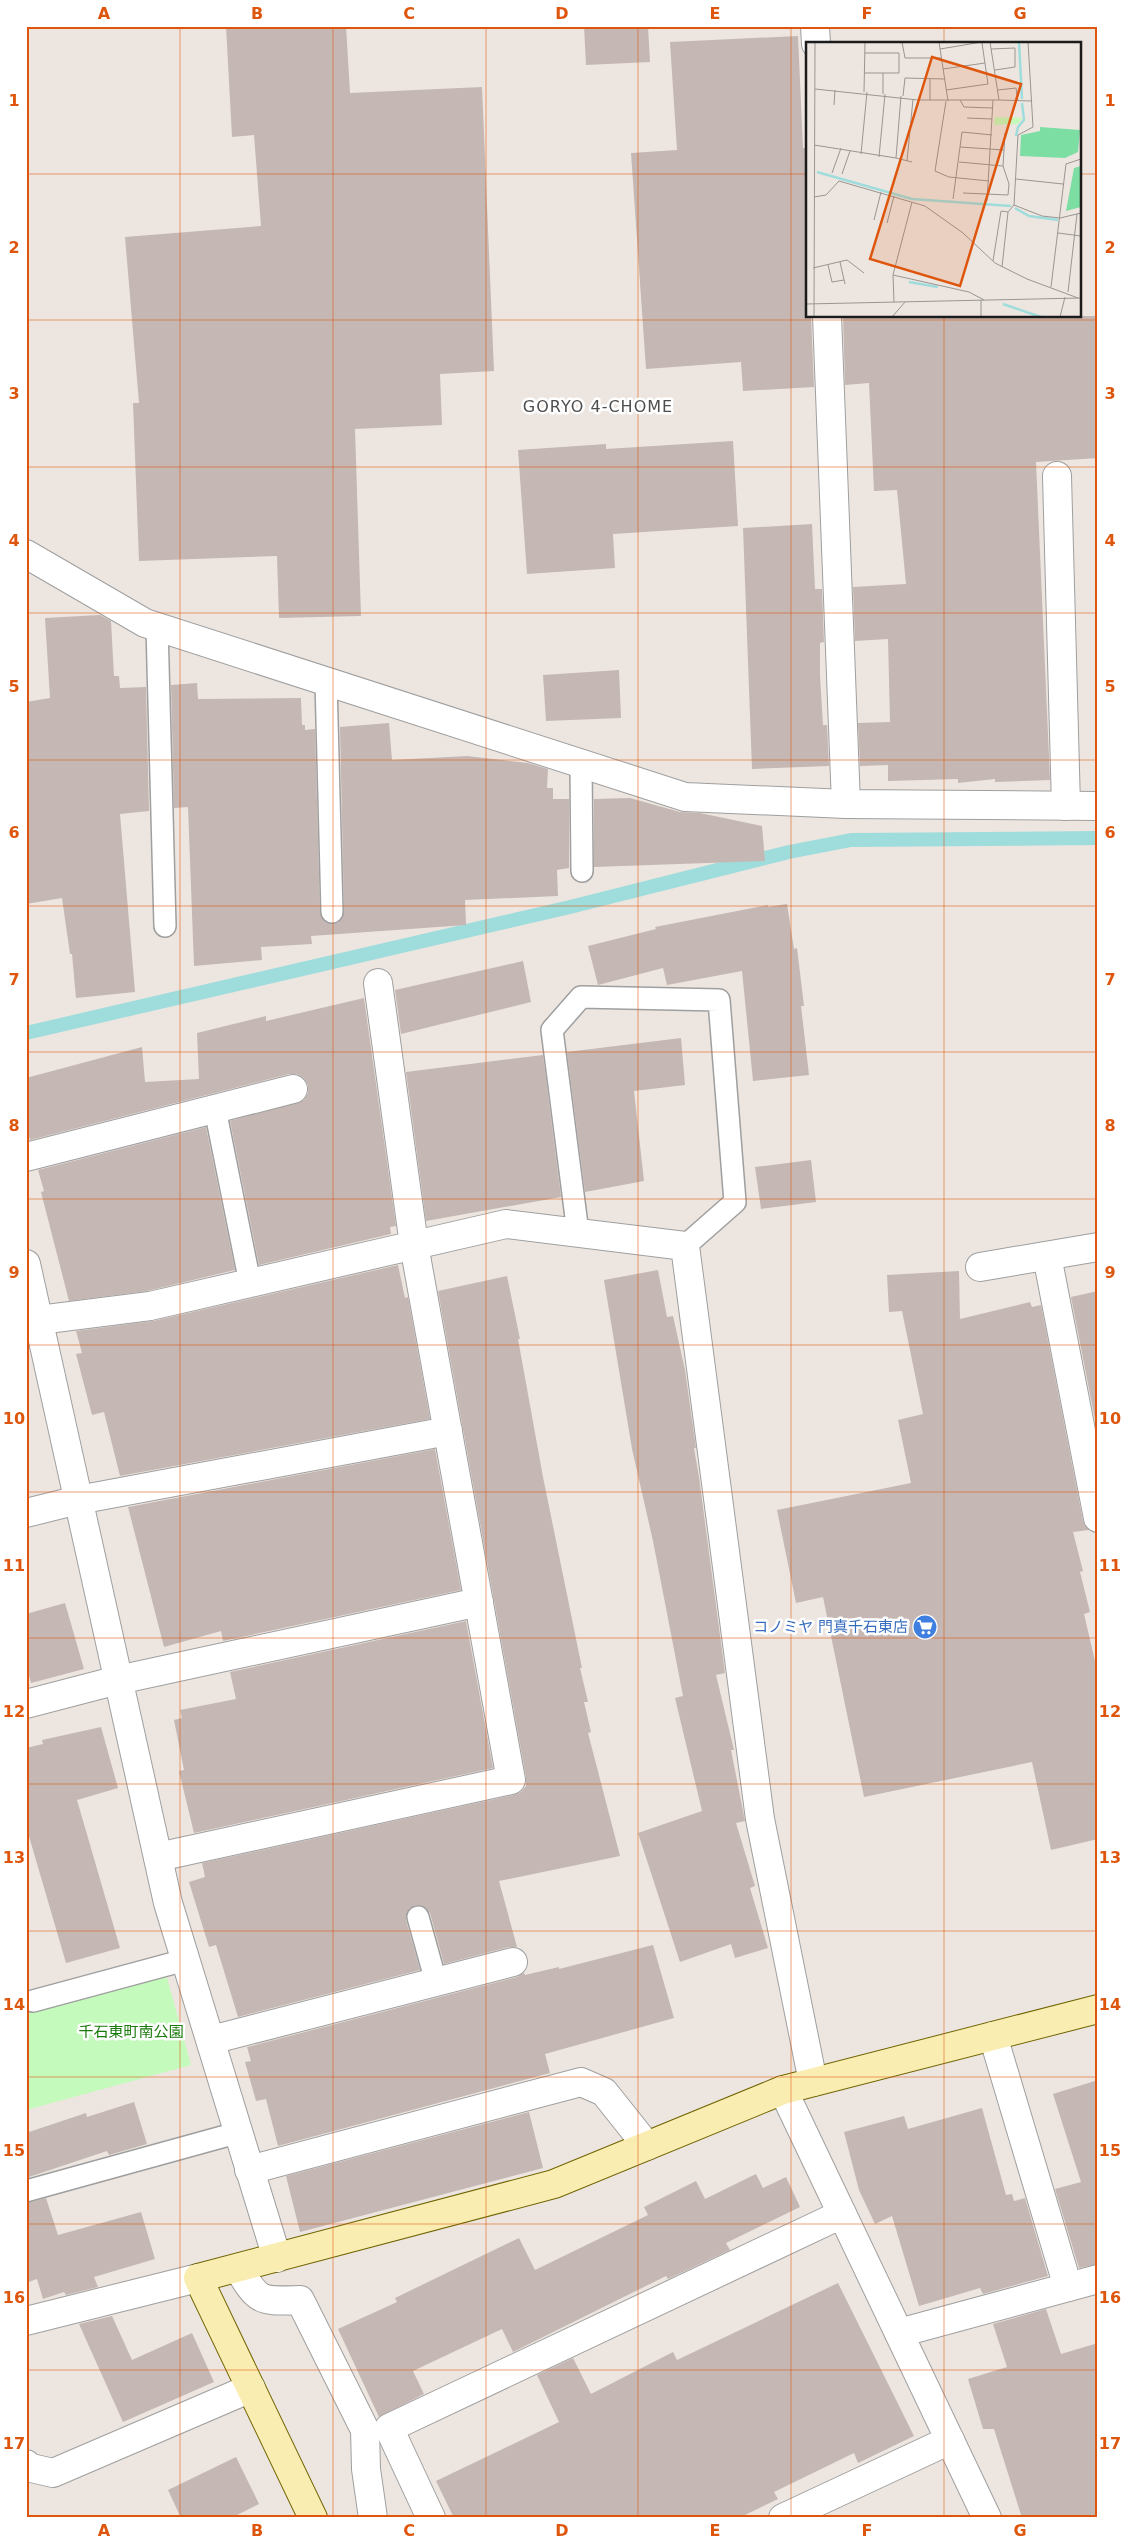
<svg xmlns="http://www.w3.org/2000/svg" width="1124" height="2544" font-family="'DejaVu Sans','Noto Sans JP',sans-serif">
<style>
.park{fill:#c4fabb}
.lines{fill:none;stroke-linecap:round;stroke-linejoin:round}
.stream{stroke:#9fdcdc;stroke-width:14}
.building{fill:#c5b7b4}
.lane-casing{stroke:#9f9f9f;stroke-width:24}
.street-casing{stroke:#9f9f9f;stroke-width:30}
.secondary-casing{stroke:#716503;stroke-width:30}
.lane{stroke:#fff;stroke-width:21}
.street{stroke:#fff;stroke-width:28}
.secondary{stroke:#faedb2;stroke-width:28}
.grid{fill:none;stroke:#de560d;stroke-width:1;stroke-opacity:0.55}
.labels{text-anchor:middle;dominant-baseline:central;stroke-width:5;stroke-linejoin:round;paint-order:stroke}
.shop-label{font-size:15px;fill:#366cbe;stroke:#fff;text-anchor:end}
.park-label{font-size:15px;fill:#19790a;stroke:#fff}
.neighbourhood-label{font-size:16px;letter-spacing:1px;fill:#4e4e4e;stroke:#fff}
.inset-river{fill:none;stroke:#9fdcdc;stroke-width:2.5}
.inset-road{fill:none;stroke:#999591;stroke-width:1}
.view{fill:#de560d;fill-opacity:0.15;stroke:#de560d;stroke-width:2.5}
.inset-edge{fill:none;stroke:#1b1b1b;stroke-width:2.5}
.neatline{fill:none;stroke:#de560d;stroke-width:2}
.grid-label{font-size:16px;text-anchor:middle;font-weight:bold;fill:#de560d}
</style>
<rect width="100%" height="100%" fill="#ede6e0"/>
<!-- park -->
<polygon class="park" points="166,1974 191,2065 26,2110 26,2012"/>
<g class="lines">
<!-- stream -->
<polyline class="stream" points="26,1033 570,907 789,852 851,840 1098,838"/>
</g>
<!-- building -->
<g class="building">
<polygon points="226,26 346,26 350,93 482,87 494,371 440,374 442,425 355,429 361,616 279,618 277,556 139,561 133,403 139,403 125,237 261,226 254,135 232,137"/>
<polygon points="584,26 648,26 650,62 586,65"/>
<polygon points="798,36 803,148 805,148 808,187 808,316 811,316 814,387 743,391 741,362 646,369 631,153 677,150 670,42"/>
<polygon points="843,316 1098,316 1098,458 1036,462 1050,780 995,782 995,779 958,783 958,779 888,781 888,765 860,766 858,723 890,722 888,639 855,641 853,587 906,584 897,490 874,491 869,383 845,385"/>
<polygon points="733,441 738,526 613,534 615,568 527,574 518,450 606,444 606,449"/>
<polygon points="812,524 815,589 822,589 824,642 820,643 820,676 823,725 827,725 829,766 752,769 743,528"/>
<polygon points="100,615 111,621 114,676 119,676 120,688 146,687 149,811 120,814 135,992 76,998 72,954 70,954 62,898 26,904 26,702 50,698 45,618"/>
<polygon points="619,670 621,718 546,721 543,675"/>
<polygon points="197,683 198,699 301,698 302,725 305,725 305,730 315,729 320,912 326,923 338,923 344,912 340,727 389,723 392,760 467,756 528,763 548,769 547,788 553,788 553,799 569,799 569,868 557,870 558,896 465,900 466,925 311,936 312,944 261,947 262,960 194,966 188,807 174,808 171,685"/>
<polygon points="630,798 680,812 700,813 762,826 765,861 594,867 594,799"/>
<polygon points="787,904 794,949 797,948 804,1006 801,1006 809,1075 753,1081 742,971 667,985 663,968 598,985 588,946 656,929 655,927 768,905 768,907"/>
<polygon points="523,961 531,1002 401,1034 395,990"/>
<polygon points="364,998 396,1226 390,1227 391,1234 259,1265 230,1121 304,1100 308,1093 308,1085 304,1078 297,1074 289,1074 30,1140 26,1124 26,1078 142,1047 145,1082 199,1079 197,1033 266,1016 266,1021"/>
<polygon points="681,1038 685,1085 634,1091 644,1181 585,1192 567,1052"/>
<polygon points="543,1055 561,1197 426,1221 406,1072"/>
<polygon points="206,1127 235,1270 147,1291 69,1301 41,1192 44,1191 38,1170"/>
<polygon points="811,1160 816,1202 761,1209 755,1167"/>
<polygon points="398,1265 405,1298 408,1297 430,1419 120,1476 104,1412 92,1415 76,1354 82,1353 76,1331 153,1321"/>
<polygon points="658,1270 667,1317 673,1316 685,1370 696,1448 694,1448 699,1477 725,1673 716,1675 734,1750 731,1750 745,1821 736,1823 755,1886 750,1888 768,1948 735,1958 731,1944 680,1962 638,1833 702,1811 675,1698 683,1696 653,1541 632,1449 604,1280"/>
<polygon points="959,1271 960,1319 1030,1302 1032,1307 1041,1305 1083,1521 1089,1530 1073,1532 1083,1571 1080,1572 1090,1612 1084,1614 1098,1674 1098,1839 1051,1850 1032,1762 864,1797 823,1597 796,1603 777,1510 911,1483 898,1420 923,1414 902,1311 889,1312 887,1275"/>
<polygon points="507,1276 520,1339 518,1339 543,1477 582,1668 580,1668 588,1702 584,1702 591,1732 588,1733 620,1856 499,1881 517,1947 509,1947 444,1964 430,1913 426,1908 415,1905 409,1909 406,1920 420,1970 238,2017 216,1945 209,1947 189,1882 205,1877 202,1863 514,1795 521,1792 526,1786 526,1777 438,1291"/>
<polygon points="1098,1291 1098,1435 1071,1297"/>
<polygon points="435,1449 461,1590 223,1641 221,1631 164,1647 128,1507"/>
<polygon points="65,1603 84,1669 31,1683 26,1664 26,1614"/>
<polygon points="466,1621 493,1768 194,1833 179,1771 184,1770 174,1720 182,1718 180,1710 236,1699 230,1672"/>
<polygon points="101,1727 118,1788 77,1800 120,1948 66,1963 26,1826 26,1748 43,1744 42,1740"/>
<polygon points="653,1945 674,2018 545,2054 550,2073 278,2146 266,2099 256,2101 245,2062 251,2061 247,2047 517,1977 524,1973 525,1975 559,1967 559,1969"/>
<polygon points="1098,2080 1098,2264 1079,2268 1055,2189 1081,2182 1053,2094"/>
<polygon points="134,2102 147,2144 109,2155 107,2151 26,2178 26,2133 86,2113 87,2117"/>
<polygon points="982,2108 1006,2195 1012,2194 1014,2201 1025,2198 1048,2276 983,2294 980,2288 919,2306 892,2216 875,2224 859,2190 844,2132 904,2116 908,2129"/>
<polygon points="529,2112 543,2168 300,2232 286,2176"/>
<polygon points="756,2174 763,2188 786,2177 800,2207 726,2243 730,2250 668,2279 666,2276 513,2352 502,2329 413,2371 424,2394 379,2417 338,2329 397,2302 395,2298 519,2238 535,2270 648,2215 644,2207 696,2181 705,2199"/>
<polygon points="46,2198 58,2235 141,2212 155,2259 94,2277 98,2287 66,2295 64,2292 43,2299 37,2279 26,2283 26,2203"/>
<polygon points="838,2283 914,2436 858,2463 854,2453 774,2492 778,2499 739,2518 454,2518 436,2481 559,2422 537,2375 573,2358 591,2394 673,2352 677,2360"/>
<polygon points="1046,2309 1061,2354 1098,2343 1098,2518 1022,2518 994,2429 983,2429 968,2379 1007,2367 993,2324"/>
<polygon points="112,2316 132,2360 192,2333 214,2382 123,2422 79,2324"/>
<polygon points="236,2457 259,2504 231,2518 181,2518 168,2490"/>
</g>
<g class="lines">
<defs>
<g id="lane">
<polyline points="157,627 165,926"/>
<polyline points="326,681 332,912"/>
<polyline points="581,764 582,871"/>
<polyline points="215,1109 250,1283"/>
<polyline points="578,1233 552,1030 581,997 719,1000 735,1202 685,1246"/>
<polyline points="418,1917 436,1982"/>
<polyline points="33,2001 185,1960"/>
<polyline points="26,2191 240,2132"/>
</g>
<g id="street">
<polyline points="815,26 816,44"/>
<polyline points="827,316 846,804"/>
<polyline points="1057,476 1066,806"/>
<polyline points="26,554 145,623 685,797 846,804 1098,806"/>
<polyline points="26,1157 293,1089"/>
<polyline points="1047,1256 1098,1518"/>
<polyline points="26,1264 168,1903 277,2258"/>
<polyline points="980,1267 1098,1247"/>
<polyline points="39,1320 150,1306 506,1224 685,1246 760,1819 813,2082"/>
<polyline points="26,1513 78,1500 448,1431"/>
<polyline points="26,1704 118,1680 479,1602"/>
<polyline points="158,1857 511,1780 414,1245 378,983"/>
<polyline points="993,2036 1068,2287"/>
<polyline points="211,2040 513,1962"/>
<polyline points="783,2090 987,2518"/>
<polyline points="249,2170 581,2082 604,2092 647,2146"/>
<path d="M 238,2268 C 259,2303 260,2301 300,2300 L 365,2430 L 366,2469 L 373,2518"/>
<polyline points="26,2321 198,2278"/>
<polyline points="899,2333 1098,2279"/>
<polyline points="26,2464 27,2467 53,2473 251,2388"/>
<polyline points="431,2518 389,2428 842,2214"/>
<polyline points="783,2518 950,2440"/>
</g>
<polyline id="secondary" points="313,2518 198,2278 554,2184 783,2090 1098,2009"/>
</defs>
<!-- lane casing -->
<use href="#lane" class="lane-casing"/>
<!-- street casing -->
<use href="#street" class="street-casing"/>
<!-- secondary casing -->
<use href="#secondary" class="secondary-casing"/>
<!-- lane -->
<use href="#lane" class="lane"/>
<!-- street -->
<use href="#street" class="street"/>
<!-- secondary -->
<use href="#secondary" class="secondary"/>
</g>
<!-- grid -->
<path class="grid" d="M 180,26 L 180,2518M 333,26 L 333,2518M 486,26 L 486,2518M 638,26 L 638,2518M 791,26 L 791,2518M 944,26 L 944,44M 26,174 L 808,174M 1080,174 L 1098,174M 944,316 L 944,2518M 26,320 L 1098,320M 26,467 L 1098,467M 26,613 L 1098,613M 26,760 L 1098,760M 26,906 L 1098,906M 26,1052 L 1098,1052M 26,1199 L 1098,1199M 26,1345 L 1098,1345M 26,1492 L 1098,1492M 26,1638 L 1098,1638M 26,1784 L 1098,1784M 26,1931 L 1098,1931M 26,2077 L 1098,2077M 26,2224 L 1098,2224M 26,2370 L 1098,2370"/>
<!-- icons -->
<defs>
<symbol id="supermarket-disc" viewBox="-11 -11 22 22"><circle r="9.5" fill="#3f7fe0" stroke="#fff"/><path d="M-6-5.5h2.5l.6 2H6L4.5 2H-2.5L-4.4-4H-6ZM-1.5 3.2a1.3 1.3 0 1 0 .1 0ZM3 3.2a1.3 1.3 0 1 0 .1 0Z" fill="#fff"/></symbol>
</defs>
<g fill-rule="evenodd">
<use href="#supermarket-disc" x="911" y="1613" width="28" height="28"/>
</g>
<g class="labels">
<!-- shop labels -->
<g class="shop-label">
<text x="908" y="1627">コノミヤ 門真千石東店</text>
</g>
<!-- park labels -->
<g class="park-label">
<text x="131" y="2032">千石東町南公園</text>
</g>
<!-- neighbourhood labels -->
<g class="neighbourhood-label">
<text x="598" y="406">GORYO 4-CHOME</text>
</g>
</g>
<!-- overview -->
<g transform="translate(806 42)">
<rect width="275" height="275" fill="#ede6e0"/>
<path d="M 189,75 L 216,76 L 212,82 L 188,83 Z" fill="#c4fabb"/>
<path d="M 234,85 L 274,88 L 272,110 L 259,116 L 214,114 L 215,93 L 234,89 ZM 275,124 L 275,165 L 260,169 L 268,126 Z" fill="#7cdea3"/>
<path class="inset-river" d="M 213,0 L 216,57M 210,94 L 212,85 L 218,78 L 216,61M 11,130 L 106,157 L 205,164M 209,166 L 223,174 L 252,178M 103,240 L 132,245M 197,262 L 235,275"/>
<path class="inset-road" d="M 96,0 L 99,16 L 136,16M 133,0 L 142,59M 134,7 L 176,0M 185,7 L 209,6 L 209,25 L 189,28M 137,27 L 179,21M 59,31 L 93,31 L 93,11 L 59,11M 9,47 L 112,58 L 193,58 L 184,0M 140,48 L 182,42 L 176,1M 192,48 L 210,46 L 212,59M 58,50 L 59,0M 77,52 L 77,31M 97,54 L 99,36 L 139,37M 124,58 L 124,37M 154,58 L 158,65 L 187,66M 193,58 L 226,59M 140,59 L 129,129 L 143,135 L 183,139M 28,63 L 29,48M 161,76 L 186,77M 8,103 L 90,116 L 95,54M 154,105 L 198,108M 55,112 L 61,50M 73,115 L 79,52M 90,116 L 106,120M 101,119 L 107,57M 153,120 L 197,124 L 199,91M 26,131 L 35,106M 36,132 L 44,109M 210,137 L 257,142M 157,151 L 202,153 L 203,142 L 197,124M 8,155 L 20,153 L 33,139 L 119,164 L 157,191 L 189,221 L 221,237 L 272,256M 147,157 L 156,90 L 186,93M 181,159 L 187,58M 208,163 L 236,174 L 254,176 L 275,171M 68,178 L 75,150M 81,181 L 88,154M 252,191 L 275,194M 187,219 L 195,169 L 202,170M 34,220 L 39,242M 22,223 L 26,240 L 38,238M 196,225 L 202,170 L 208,163 L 212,93 L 227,85 L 222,0M 7,226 L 41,218 L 58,231M 87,233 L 163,250 L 178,258M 245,245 L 260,122 L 275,117M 262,250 L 271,172M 88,260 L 87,233 L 106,160M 0,262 L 275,256M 8,275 L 9,0M 86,275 L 99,260M 175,275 L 175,258M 254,275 L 259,255"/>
<path class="view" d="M 126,15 L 215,42 L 154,244 L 64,217 Z"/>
<rect width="275" height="275" class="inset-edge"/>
</g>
<!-- border -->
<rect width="1124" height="2544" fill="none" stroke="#ffffff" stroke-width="55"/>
<rect x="28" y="28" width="1068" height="2488" class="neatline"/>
<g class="grid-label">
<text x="104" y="19">A</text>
<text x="257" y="19">B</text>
<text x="409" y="19">C</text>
<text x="562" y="19">D</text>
<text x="715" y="19">E</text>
<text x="867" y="19">F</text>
<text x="1020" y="19">G</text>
<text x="14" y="106">1</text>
<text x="1110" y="106">1</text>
<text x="14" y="253">2</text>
<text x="1110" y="253">2</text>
<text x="14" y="399">3</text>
<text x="1110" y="399">3</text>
<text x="14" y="546">4</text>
<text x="1110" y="546">4</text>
<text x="14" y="692">5</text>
<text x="1110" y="692">5</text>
<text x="14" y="838">6</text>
<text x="1110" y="838">6</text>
<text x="14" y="985">7</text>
<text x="1110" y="985">7</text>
<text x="14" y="1131">8</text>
<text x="1110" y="1131">8</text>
<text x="14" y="1278">9</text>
<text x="1110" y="1278">9</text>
<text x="14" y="1424">10</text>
<text x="1110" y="1424">10</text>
<text x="14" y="1571">11</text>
<text x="1110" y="1571">11</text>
<text x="14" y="1717">12</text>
<text x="1110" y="1717">12</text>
<text x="14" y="1863">13</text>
<text x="1110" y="1863">13</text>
<text x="14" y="2010">14</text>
<text x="1110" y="2010">14</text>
<text x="14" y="2156">15</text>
<text x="1110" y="2156">15</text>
<text x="14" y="2303">16</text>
<text x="1110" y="2303">16</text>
<text x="14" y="2449">17</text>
<text x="1110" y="2449">17</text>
<text x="104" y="2536">A</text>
<text x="257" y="2536">B</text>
<text x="409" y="2536">C</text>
<text x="562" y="2536">D</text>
<text x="715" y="2536">E</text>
<text x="867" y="2536">F</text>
<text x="1020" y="2536">G</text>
</g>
</svg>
